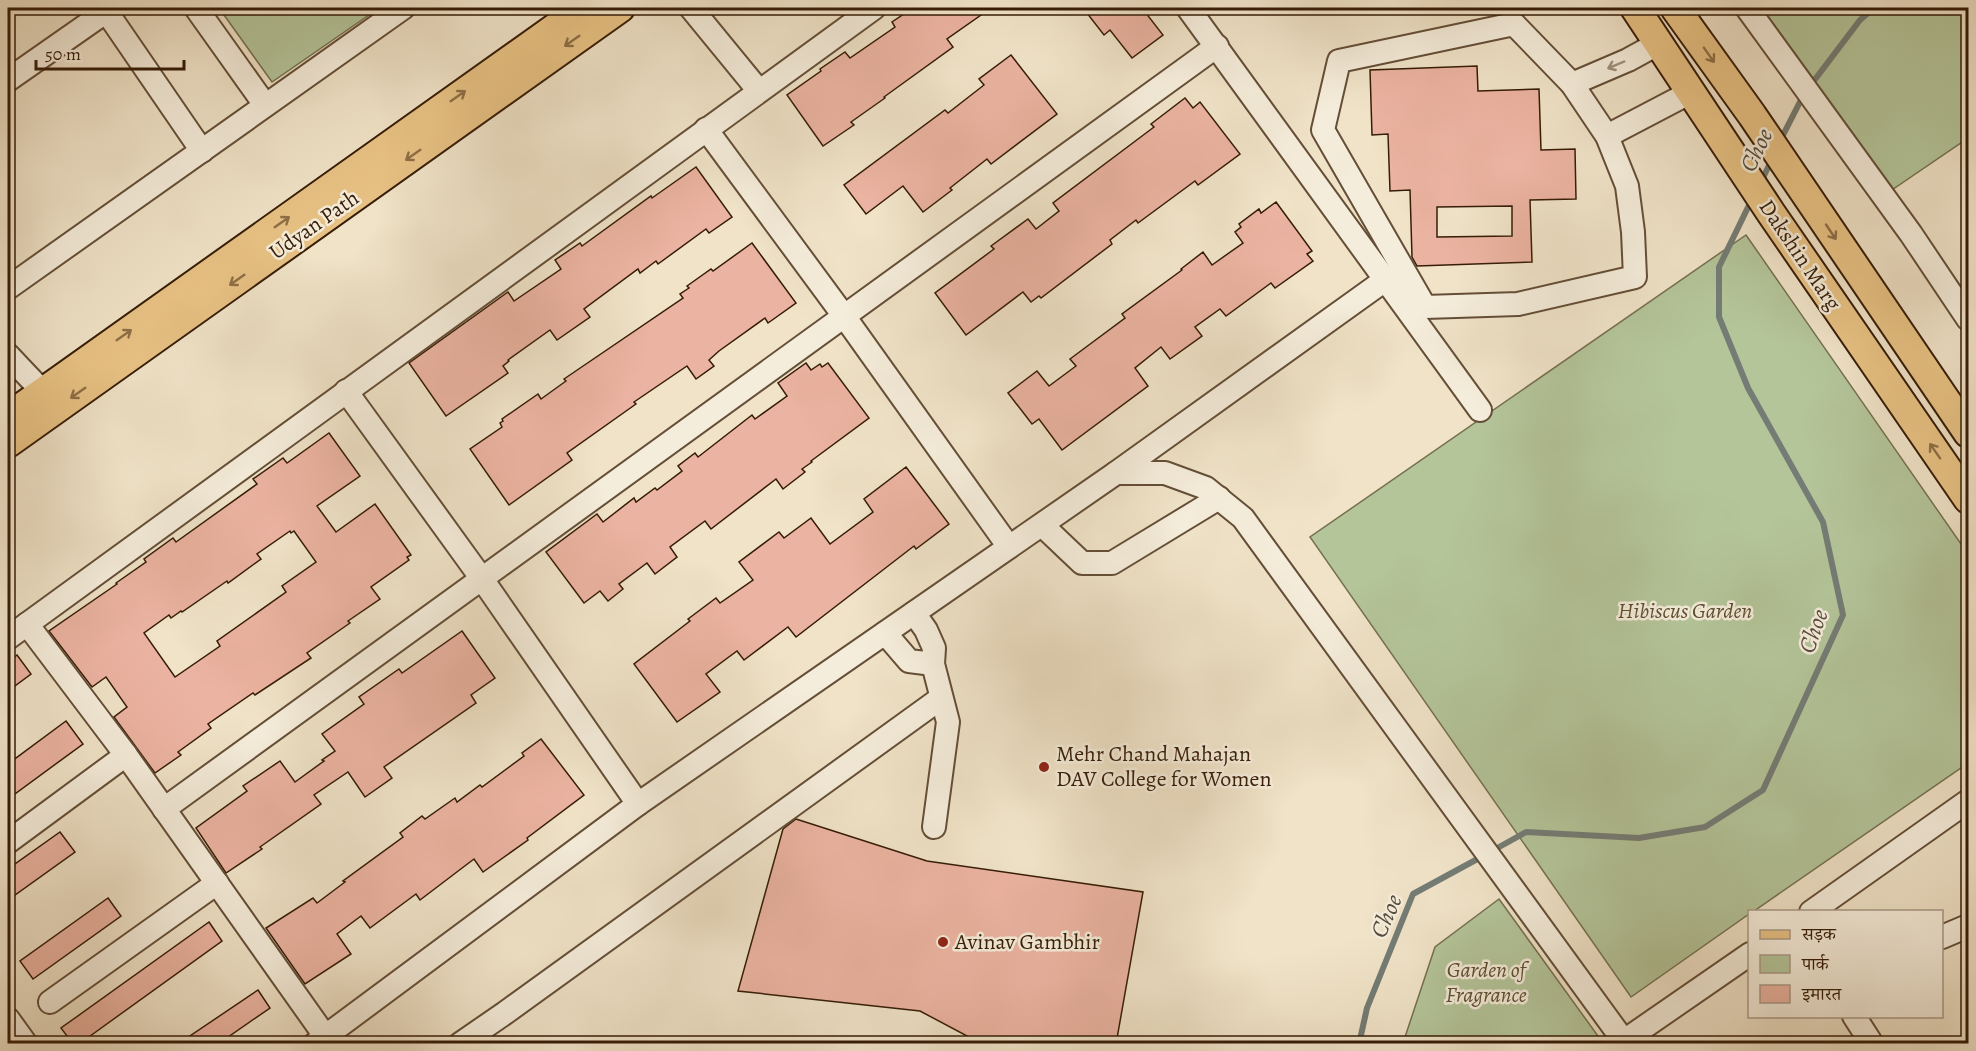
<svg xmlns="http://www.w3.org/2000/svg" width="1976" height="1051" font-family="Alegreya,'Noto Serif Devanagari',serif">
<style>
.green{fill:#b4c59a;stroke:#757050;stroke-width:1.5}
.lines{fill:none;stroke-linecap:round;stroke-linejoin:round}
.stream{stroke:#747c75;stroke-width:6}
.building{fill:#ebb3a1;stroke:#361c07;stroke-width:1.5;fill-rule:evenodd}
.minor-casing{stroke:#644e37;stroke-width:26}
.major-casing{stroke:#361c07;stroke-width:32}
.minor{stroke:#f5eddb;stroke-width:22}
.major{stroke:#e8c284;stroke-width:28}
.oneway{stroke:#8f6f46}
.oneway2{stroke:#9f8f7c}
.poi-dot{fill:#8f2418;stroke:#f5eddb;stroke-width:2}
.labels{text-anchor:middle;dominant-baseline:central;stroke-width:5;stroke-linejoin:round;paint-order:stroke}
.street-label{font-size:22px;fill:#361c07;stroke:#f5eddb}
.park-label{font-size:22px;font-style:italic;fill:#5c4f33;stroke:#f5eddb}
.poi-label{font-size:22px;fill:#361c07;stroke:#f5eddb;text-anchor:start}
.water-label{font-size:24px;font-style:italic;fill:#554c3e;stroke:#f5eddb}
</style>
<rect width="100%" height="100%" fill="#f0e3c8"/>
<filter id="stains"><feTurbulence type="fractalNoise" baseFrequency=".00333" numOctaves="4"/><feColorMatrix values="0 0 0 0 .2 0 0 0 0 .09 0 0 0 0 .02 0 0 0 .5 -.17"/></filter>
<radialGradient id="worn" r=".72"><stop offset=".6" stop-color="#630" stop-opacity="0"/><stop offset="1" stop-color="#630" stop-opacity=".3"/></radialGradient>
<!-- green -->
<g class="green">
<polygon points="219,8 379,8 272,82"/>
<polygon points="1754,8 1968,8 1968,138 1883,196"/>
<polygon points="1746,235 1968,554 1968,763 1754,911 1750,912 1749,914 1631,997 1310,537"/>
<polygon points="1499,899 1603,1043 1403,1043 1435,947"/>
</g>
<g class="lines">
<!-- stream -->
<g class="stream">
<polyline points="1810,86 1860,20 1874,8"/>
<polyline points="1780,141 1804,94"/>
<polyline points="1761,182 1772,159"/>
<polyline points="1492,851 1526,832 1639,838 1705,827 1763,790 1843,615 1823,522 1748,388 1719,317 1719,267 1752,199"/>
<polyline points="1359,1044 1367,1008 1413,894 1483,856"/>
</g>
</g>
<!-- building -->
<g class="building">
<polygon points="913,8 991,8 947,39 953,47 884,97 885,98 851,122 854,125 823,146 787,95 821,71 820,69 845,52 850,58 895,27 892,22"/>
<polygon points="1083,8 1142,8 1163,35 1132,58 1110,30 1104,35"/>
<polygon points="1011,55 1057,114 991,164 987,159 950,188 952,190 923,212 903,186 866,214 844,185 945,110 948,113 984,85 979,79"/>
<path d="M 1477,66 L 1478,91 L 1539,89 L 1541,150 L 1575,149 L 1576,199 L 1530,200 L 1532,262 L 1417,266 L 1412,257 L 1410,190 L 1390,191 L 1388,134 L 1372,135 L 1370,70 ZM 1512,206 L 1512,236 L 1437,237 L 1437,207 Z"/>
<polygon points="1185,98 1193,108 1200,102 1240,154 1198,185 1195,181 1138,223 1136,220 1110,240 1112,244 1041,298 1039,296 1031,302 1023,292 966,335 935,293 994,249 991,246 1028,219 1036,229 1059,211 1053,203 1154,127 1151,124"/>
<polygon points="696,167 732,217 709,233 706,229 658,264 656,261 640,273 638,269 584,309 590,317 557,340 550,330 508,360 509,361 503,366 508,373 446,416 409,363 508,292 514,301 561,269 555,260 580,243 582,246 651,196 652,198"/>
<polygon points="1276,202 1312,251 1307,254 1313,261 1275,288 1271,283 1226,316 1220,309 1195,327 1202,336 1170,359 1161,347 1135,368 1148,386 1062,450 1039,419 1032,424 1008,393 1037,371 1049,386 1076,366 1070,359 1125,318 1122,314 1182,270 1181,269 1203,252 1212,265 1243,243 1235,232 1241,227 1239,224 1259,209 1261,213"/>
<polygon points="752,243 796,303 768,323 765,318 719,351 709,360 714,366 696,379 687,366 634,402 636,404 567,453 572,460 509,505 470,449 502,427 500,423 503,421 502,419 538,394 541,399 566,381 564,379 683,298 680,294 689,288 687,286 711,269 713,271"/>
<polygon points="806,363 811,370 820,364 822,367 828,363 869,418 811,461 812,462 802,469 805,472 783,489 776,479 711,529 705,521 670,547 677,557 655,574 647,563 619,584 623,589 608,601 600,591 584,603 546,552 597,514 603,522 634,498 636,502 655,488 657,490 682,471 678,466 695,453 698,457 752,415 755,419 787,396 778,383"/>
<path d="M 329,433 L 360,476 L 317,506 L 336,532 L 375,504 L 411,555 L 407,557 L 409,560 L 371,587 L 380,599 L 348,621 L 350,623 L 307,653 L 311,658 L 255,695 L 253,693 L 208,724 L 211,728 L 178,752 L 181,755 L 155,773 L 114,717 L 127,707 L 106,677 L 92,687 L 49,631 L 117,584 L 116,583 L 146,562 L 144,559 L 173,538 L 176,542 L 257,484 L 253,479 L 283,458 L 287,463 ZM 290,531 L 291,533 L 294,531 L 316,562 L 282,586 L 286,592 L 217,641 L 220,646 L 175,677 L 144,633 L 169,615 L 171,618 L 181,611 L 182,612 L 227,581 L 228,583 L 261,559 L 257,554 Z"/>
<polygon points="906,467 949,524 916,549 914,546 796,637 788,627 744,660 737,651 706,674 720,692 677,722 634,664 690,621 688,619 716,598 720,603 753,580 739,562 779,532 784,538 811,518 830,544 873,512 864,499"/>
<polygon points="462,631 495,678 471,695 476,703 384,767 392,778 365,797 348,772 314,795 321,804 260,847 262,849 226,873 196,828 247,791 243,786 280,761 295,782 324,761 322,760 335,751 322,734 364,704 359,697 399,669 402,673"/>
<polygon points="17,655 31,674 8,691 8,662"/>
<polygon points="66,721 83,744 8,799 8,764"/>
<polygon points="541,739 584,795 527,838 528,840 483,872 474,859 420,900 416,894 370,928 361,916 337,934 351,954 305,984 266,928 313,898 317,903 345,882 343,881 403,837 400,833 422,816 425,819 455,798 457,802 480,785 482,787 524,756 522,753"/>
<polygon points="796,819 927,861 1143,892 1116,1044 982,1044 920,1011 738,991 783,829"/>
<polygon points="60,832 75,852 8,900 8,869"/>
<polygon points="108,898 121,916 33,979 20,961"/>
<polygon points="209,922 222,941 79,1044 73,1044 61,1028"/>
<polygon points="258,990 270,1008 218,1044 178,1044"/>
</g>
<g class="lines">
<defs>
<g id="minor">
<polyline points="196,8 265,105"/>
<polyline points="691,8 759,91"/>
<polyline points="1188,8 1480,410"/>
<polyline points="1747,8 1911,234 1968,319"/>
<polyline points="106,11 202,151"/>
<polygon points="1514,24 1572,84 1607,136 1627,186 1633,232 1635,277 1518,304 1425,307 1323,130 1339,61"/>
<polyline points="8,80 111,8"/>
<polyline points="1572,84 1628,60 1659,43"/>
<polyline points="706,129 844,316 1009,547"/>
<polyline points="1607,136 1691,92"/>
<polyline points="8,288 403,8"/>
<polyline points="8,355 43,392"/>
<polyline points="346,391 482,579 638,804"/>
<polyline points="1116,473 1385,280"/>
<polyline points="1042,525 1082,563 1112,563 1219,498"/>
<polyline points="914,613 926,630 934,648 933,664 948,722 934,827"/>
<polyline points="27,624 126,755 325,1036"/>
<polyline points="885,633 909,661 933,664"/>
<polyline points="8,638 874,8"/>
<polyline points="164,809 1217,46"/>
<polyline points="8,842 126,755"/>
<polyline points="1811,912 1968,801"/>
<polyline points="1942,937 1968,926"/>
<polyline points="50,1002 217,883"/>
<polyline points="1854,1016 1872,1044"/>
<polyline points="8,1019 26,1044"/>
<polyline points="1624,1041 1750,954"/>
<polyline points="315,1044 638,804 1116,473 1165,473 1206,488 1243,518 1626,1044"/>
<polyline points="460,1044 505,1013 941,698"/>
</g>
<g id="major">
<polyline points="1635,8 1771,213 1968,499"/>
<polyline points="1675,8 1752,115 1968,433"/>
<polyline points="8,417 583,8"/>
<polyline points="8,443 620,8"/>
</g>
</defs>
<!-- minor casing -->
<use href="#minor" class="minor-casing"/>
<!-- major casing -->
<use href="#major" class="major-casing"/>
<!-- minor -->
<use href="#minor" class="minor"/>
<!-- major -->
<use href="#major" class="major"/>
</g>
<!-- one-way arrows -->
<defs><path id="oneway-shaft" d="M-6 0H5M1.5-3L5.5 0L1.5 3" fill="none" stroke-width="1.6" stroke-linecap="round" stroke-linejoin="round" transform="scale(1.5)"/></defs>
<g class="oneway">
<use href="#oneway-shaft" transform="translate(572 41) rotate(145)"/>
<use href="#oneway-shaft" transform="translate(1709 55) rotate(55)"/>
<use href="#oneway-shaft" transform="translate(458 96) rotate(-35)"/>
<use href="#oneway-shaft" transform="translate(413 155) rotate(145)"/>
<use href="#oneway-shaft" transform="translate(282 222) rotate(-35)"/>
<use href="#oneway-shaft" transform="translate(1831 232) rotate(56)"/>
<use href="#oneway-shaft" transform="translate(237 280) rotate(145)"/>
<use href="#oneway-shaft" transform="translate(124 335) rotate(-35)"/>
<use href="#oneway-shaft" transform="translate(78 393) rotate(145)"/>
<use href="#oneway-shaft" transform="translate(1935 451) rotate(-125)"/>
</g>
<use class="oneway2" href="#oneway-shaft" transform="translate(1616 65) rotate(157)"/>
<!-- markers -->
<g class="poi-dot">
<circle cx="1044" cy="767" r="6"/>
<circle cx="943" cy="942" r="6"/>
</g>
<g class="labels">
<!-- street labels -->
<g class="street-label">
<text transform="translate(314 225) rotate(-35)">Udyan Path</text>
<text transform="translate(1800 255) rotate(56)">Dakshin Marg</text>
</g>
<!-- park labels -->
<g class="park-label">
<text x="1685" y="611">Hibiscus Garden</text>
<text x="1486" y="970">Garden of<tspan x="1486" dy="25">Fragrance</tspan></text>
</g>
<!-- poi labels -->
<g class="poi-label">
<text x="1056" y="754">Mehr Chand Mahajan<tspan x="1056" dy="25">DAV College for Women</tspan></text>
<text x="955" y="942">Avinav Gambhir</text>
</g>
<!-- water labels -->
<g class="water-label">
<text transform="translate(1756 150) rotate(-64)">Choe</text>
<text transform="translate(1813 631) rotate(-70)">Choe</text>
<text transform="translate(1386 916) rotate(-66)">Choe</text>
</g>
</g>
<!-- margin -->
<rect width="1976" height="1051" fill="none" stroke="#f0e3c8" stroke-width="30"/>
<rect x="9" y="9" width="1958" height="1033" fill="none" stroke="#361c07" stroke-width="3"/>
<rect x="15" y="15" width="1946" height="1021" fill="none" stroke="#361c07" stroke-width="1.5"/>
<!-- legend -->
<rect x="1748" y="910" width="195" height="108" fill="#f5eddb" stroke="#a99986" stroke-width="1.5"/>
<rect x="1760" y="930" width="30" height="9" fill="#e8c284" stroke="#a99986" stroke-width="1.5"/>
<text x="1802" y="940" font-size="18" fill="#361c07">सड़क</text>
<rect x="1760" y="955" width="30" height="18" fill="#b4c59a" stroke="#a99986" stroke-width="1.5"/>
<text x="1802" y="970" font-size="18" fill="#361c07">पार्क</text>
<rect x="1760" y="985" width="30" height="18" fill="#ebb3a1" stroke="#a99986" stroke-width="1.5"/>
<text x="1802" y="1000" font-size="18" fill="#361c07">इमारत</text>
<!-- scale -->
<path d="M36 60v9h148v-9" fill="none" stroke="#361c07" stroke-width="3"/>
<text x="45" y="60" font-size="18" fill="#361c07" stroke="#f5eddb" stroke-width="4.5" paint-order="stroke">50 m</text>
<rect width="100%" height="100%" filter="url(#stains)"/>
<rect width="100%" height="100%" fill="url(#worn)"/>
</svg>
